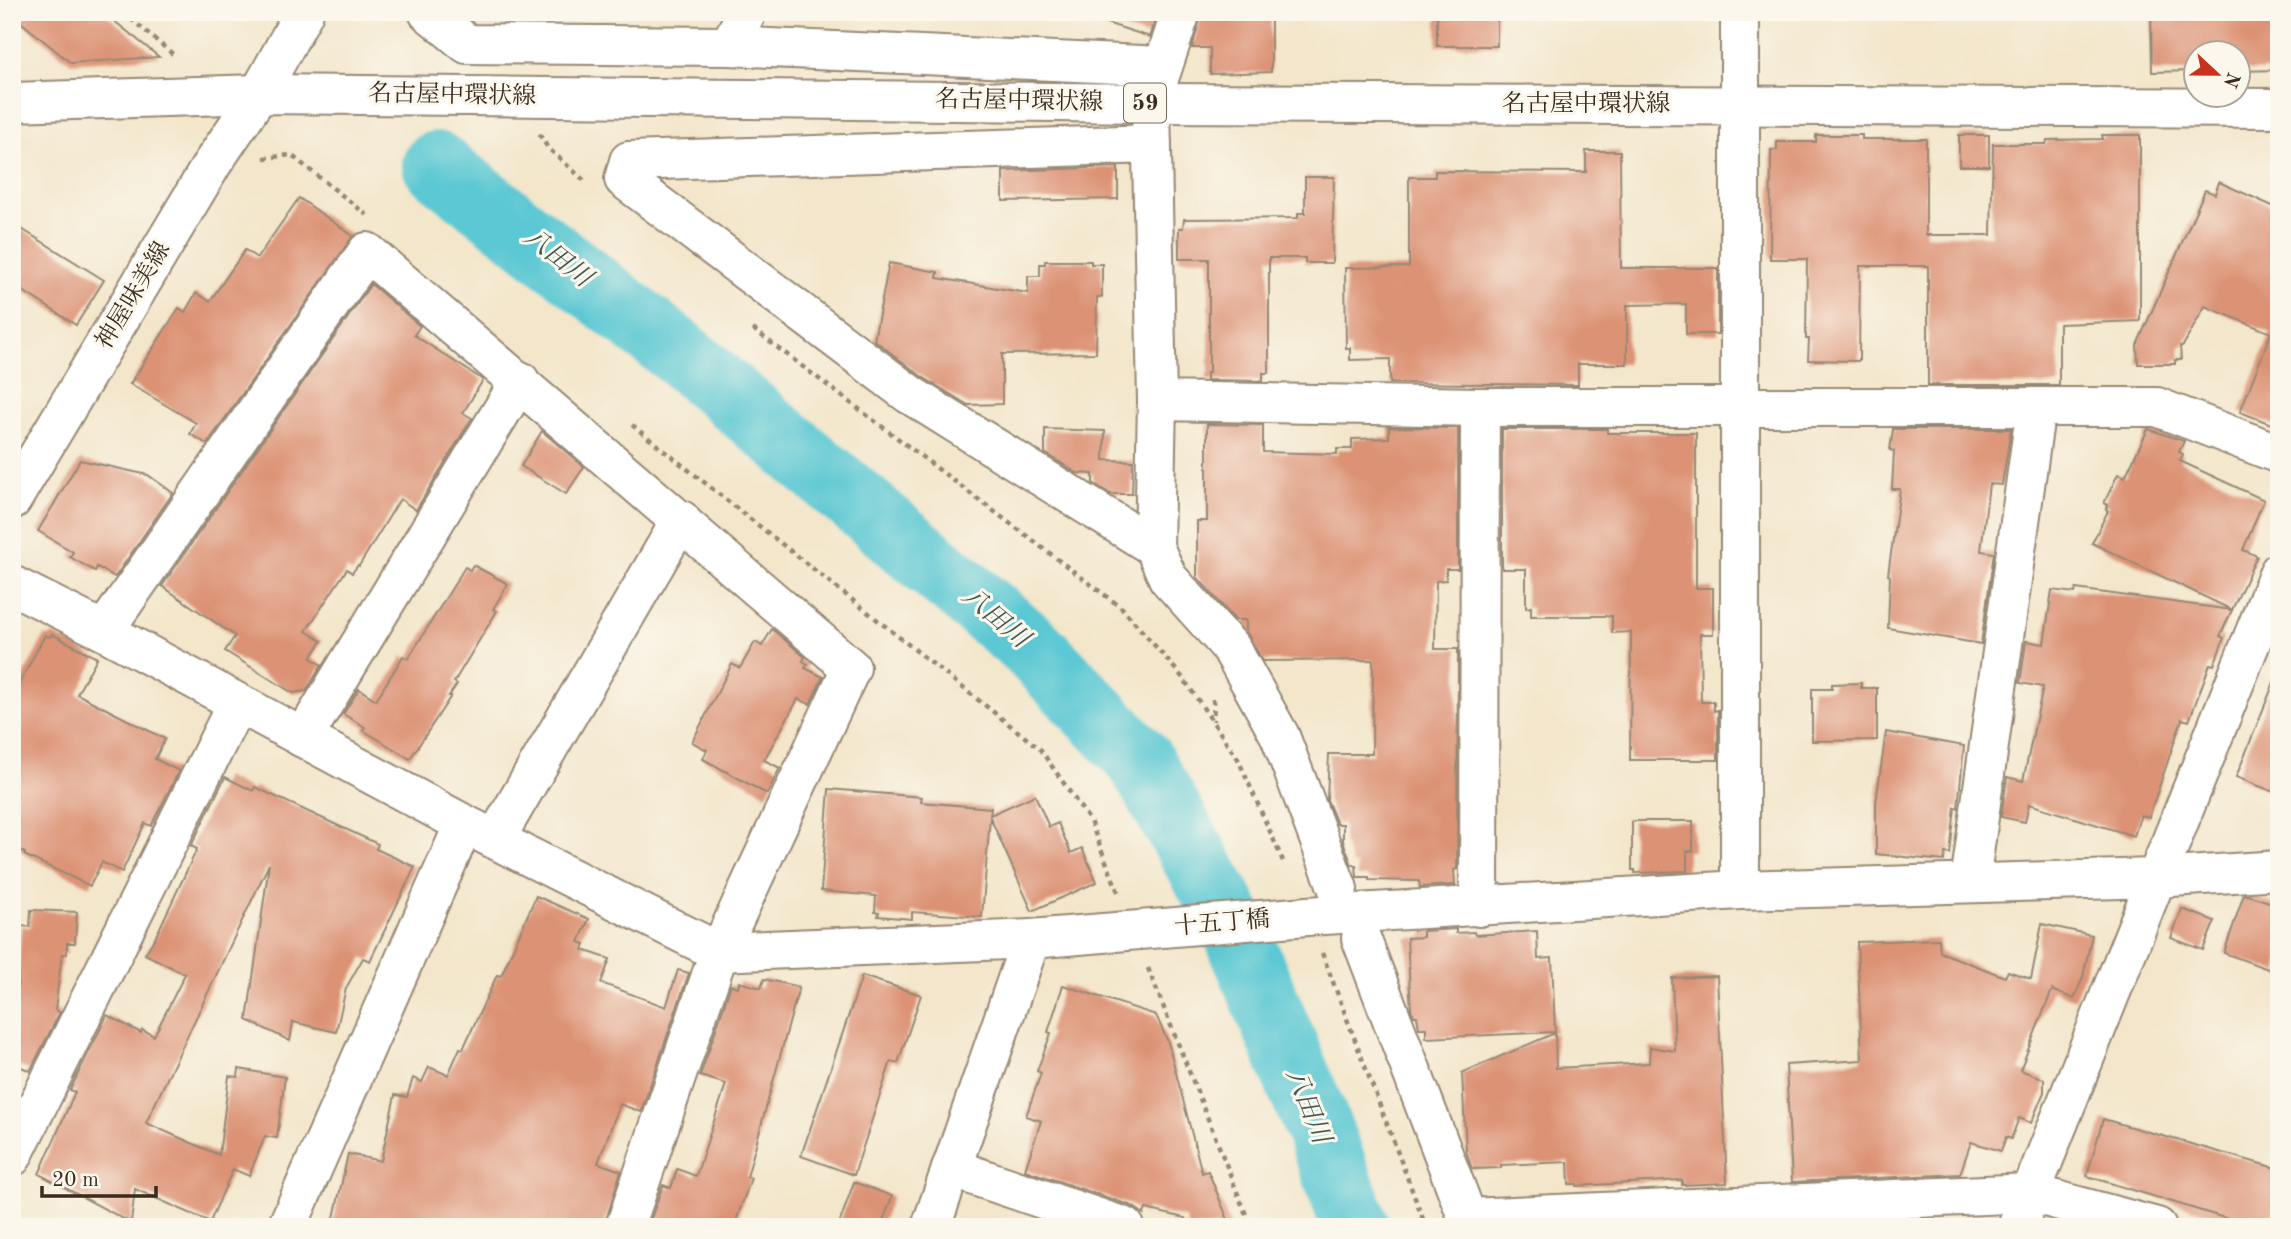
<svg xmlns="http://www.w3.org/2000/svg" width="2291" height="1239" font-family="'Old Standard TT','Noto Serif JP',serif">
<style>
.lines{fill:none;stroke-linecap:round;stroke-linejoin:round}
.river{stroke:#5bc8d3;stroke-width:68}
.building{fill:#dc9275}
.street-casing{stroke:#978874;stroke-width:42}
.secondary-casing{stroke:#978874;stroke-width:42}
.primary-casing{stroke:#978874;stroke-width:42}
.path{stroke:#978874;stroke-width:4.5;stroke-dasharray:5 5;stroke-linecap:butt}
.street{stroke:#fff;stroke-width:38}
.secondary{stroke:#fff;stroke-width:38}
.primary{stroke:#fff;stroke-width:38}
.labels{text-anchor:middle;dominant-baseline:central;stroke-width:6;stroke-linejoin:round;paint-order:stroke}
.shield{fill:#fbf7ec;stroke:#75685c;stroke-width:2}
.shield-label{font-size:23px;font-weight:bold;fill:#3b2a1e}
.street-label{font-size:24px;fill:#3b2a1e;stroke:#fbf7ec}
.water-label{font-size:26px;font-style:italic;fill:#455954;stroke:#fbf7ec}
</style>
<rect width="100%" height="100%" fill="#fbf7ec"/>
<filter id="ink" filterUnits="userSpaceOnUse"><feTurbulence type="fractalNoise" baseFrequency=".0143" numOctaves="2"/><feDisplacementMap in="SourceGraphic" scale="14" xChannelSelector="R" yChannelSelector="G"/><feConvolveMatrix kernelMatrix="1 2 1 2 8 2 1 2 1" color-interpolation-filters="sRGB"/></filter>
<filter id="wash" filterUnits="userSpaceOnUse"><feTurbulence type="fractalNoise" baseFrequency=".00686" numOctaves="4" result="noise"/><feDisplacementMap in="SourceGraphic" scale="28" xChannelSelector="R" yChannelSelector="G"/><feGaussianBlur stdDeviation="1.57" result="paint"/><feColorMatrix in="noise" values="0 0 0 0 0 0 0 0 0 0 0 0 0 0 0 0 0 1.4 0 .05"/><feComposite in="paint" operator="in"/></filter>
<g filter="url(#wash)">
<rect width="100%" height="100%" fill="#f3e6cb"/>
<g class="lines">
<!-- river -->
<polyline class="river" points="436,165 678,352 1031,647 1139,759 1234,926 1320,1132 1356,1227"/>
</g>
<g id="blocks">
<!-- building -->
<g class="building">
<polygon points="12,12 103,12 159,57 71,63 12,15"/>
<polygon points="1095,12 1158,12 1150,37 1094,19"/>
<polygon points="1202,12 1271,12 1271,72 1210,74 1210,48 1192,48"/>
<rect x="1437" y="12" width="60" height="34"/>
<polygon points="2151,12 2279,12 2279,70 2238,71 2238,52 2196,52 2196,71 2152,72"/>
<polygon points="1816,135 1862,135 1862,139 1926,139 1926,235 1991,235 1993,144 2046,144 2047,140 2103,139 2102,135 2140,135 2140,321 2059,324 2059,385 1928,385 1928,266 1860,266 1859,361 1808,360 1809,339 1806,339 1807,259 1770,259 1771,150 1777,150 1777,142 1816,142"/>
<rect x="1959" y="135" width="30" height="31"/>
<polygon points="1586,151 1620,151 1621,268 1718,268 1718,334 1686,334 1686,304 1627,305 1627,364 1578,364 1578,385 1390,383 1390,359 1350,360 1350,348 1346,348 1345,268 1409,267 1409,177 1435,177 1435,171 1586,172"/>
<polygon points="1118,167 1118,199 1003,201 1003,171"/>
<polygon points="1305,177 1334,177 1332,263 1305,263 1305,258 1269,258 1269,373 1263,373 1263,381 1207,380 1207,373 1209,373 1209,259 1179,259 1179,228 1183,228 1184,219 1298,218 1298,213 1305,213"/>
<polygon points="2219,182 2279,209 2279,427 2240,412 2271,333 2205,306 2183,346 2180,346 2181,360 2175,360 2175,364 2138,364 2137,345 2205,190 2215,194"/>
<polygon points="299,198 353,236 207,444 190,434 196,423 130,384 179,308 185,312 196,293 210,301 245,250 257,258"/>
<polygon points="12,223 104,280 76,325 12,284"/>
<polygon points="1045,261 1091,261 1091,264 1102,264 1102,297 1097,297 1096,353 1002,354 1002,404 968,405 921,376 874,340 889,263 938,272 937,278 1028,293 1028,276 1040,276 1040,264 1045,264"/>
<polygon points="371,284 420,326 414,335 483,380 463,413 472,418 416,510 400,499 359,566 358,565 352,573 347,569 306,631 322,641 311,658 322,665 306,691 293,693 225,651 235,636 162,586"/>
<polygon points="1207,424 1263,425 1263,452 1337,454 1337,449 1352,449 1352,439 1389,438 1389,427 1458,428 1458,569 1446,569 1446,580 1436,581 1435,649 1458,649 1457,869 1454,870 1455,885 1420,887 1419,881 1369,880 1369,877 1357,877 1356,865 1352,865 1343,841 1343,824 1337,824 1327,800 1329,754 1372,754 1373,660 1263,661 1246,632 1246,620 1235,620 1197,577 1197,521 1207,521"/>
<polygon points="1045,429 1105,431 1104,460 1133,461 1132,494 1110,494 1093,483 1093,474 1077,473 1045,453"/>
<polygon points="1502,429 1607,429 1607,433 1696,433 1696,588 1713,588 1713,634 1700,634 1701,702 1714,702 1714,711 1718,710 1718,760 1630,760 1631,632 1612,633 1612,616 1531,616 1531,607 1526,608 1526,569 1502,569"/>
<polygon points="1893,429 2011,429 2002,485 1989,484 1981,551 1994,553 1981,644 1888,628 1890,576 1888,575 1900,489 1892,489 1894,451 1890,450"/>
<polygon points="2148,429 2184,441 2179,452 2183,454 2180,461 2264,500 2243,550 2257,556 2232,610 2092,543 2108,511 2106,510 2108,505 2104,503 2118,474 2125,477"/>
<polygon points="542,431 584,467 566,494 521,466"/>
<polygon points="80,460 148,475 173,493 115,577 97,567 95,571 70,557 73,552 38,531"/>
<polygon points="473,565 508,584 493,609 497,611 454,682 457,684 449,696 451,696 410,759 363,730 365,727 343,714 359,689 376,700 403,656 408,659 465,567 470,570"/>
<polygon points="2076,589 2232,610 2220,636 2224,638 2214,665 2210,664 2189,721 2182,719 2149,817 2141,815 2134,836 2029,804 2025,822 2001,817 2007,777 2023,781 2043,687 2020,683 2026,641 2044,644 2052,590 2075,593"/>
<polygon points="772,629 805,657 803,661 808,664 805,668 823,677 810,704 798,699 764,760 780,768 767,794 703,759 707,750 692,742 732,664 740,668 755,642 762,646"/>
<polygon points="52,634 97,658 77,694 165,739 155,759 179,771 151,826 145,823 122,872 102,862 90,886 24,855 25,853 12,846 12,697 45,635 50,637"/>
<polygon points="2277,675 2279,676 2279,794 2236,777"/>
<polygon points="1861,683 1861,688 1877,688 1877,740 1812,741 1812,689 1832,689 1832,684"/>
<polygon points="1886,732 1964,746 1958,808 1955,807 1950,854 1945,853 1944,861 1876,854 1876,803"/>
<polygon points="225,777 253,791 255,787 378,844 376,849 415,867 370,961 363,958 346,988 336,1032 293,1022 290,1041 247,1020 269,864 146,1123 219,1155 229,1076 238,1077 239,1069 285,1077 277,1138 265,1136 249,1176 233,1169 210,1222 135,1189 131,1223 39,1174 75,1092 70,1090 107,1015 141,1033 142,1030 154,1036 185,974 145,954 156,936 197,849 191,846"/>
<polygon points="829,789 922,797 921,802 991,808 990,815 1035,795 1049,827 1058,823 1071,853 1082,848 1097,882 1032,911 990,817 982,917 912,912 912,919 878,916 879,913 875,912 876,896 821,891"/>
<polygon points="1632,821 1693,821 1693,851 1687,851 1687,871 1635,873 1635,870 1632,870"/>
<polygon points="2244,894 2279,905 2279,973 2224,953"/>
<polygon points="536,896 589,919 579,942 585,944 583,950 610,959 601,983 666,1007 678,970 689,973 641,1112 620,1104 598,1163 621,1171 604,1227 332,1227 348,1154 381,1161 395,1095 407,1097 413,1078 422,1082 429,1067 448,1075 460,1048 463,1049 497,975 501,976"/>
<polygon points="2182,909 2215,921 2203,950 2171,938"/>
<polygon points="31,910 77,912 75,943 67,943 67,954 62,954 55,1010 60,1012 30,1071 12,1063 12,1004 16,1006 21,926 30,927"/>
<polygon points="2042,924 2092,935 2083,977 2074,999 2052,990 2020,1070 2044,1079 2044,1092 2031,1123 2019,1118 2011,1139 2006,1137 2001,1151 1971,1142 1960,1174 1792,1182 1786,1065 1862,1060 1857,942 1939,939 1940,952 2005,977 2008,971 2031,979"/>
<polygon points="1456,929 1456,933 1474,932 1475,935 1537,931 1538,959 1552,958 1555,1032 1426,1038 1426,1028 1419,1028 1417,1016 1414,1016 1411,1009 1407,938 1423,937 1423,931"/>
<polygon points="862,976 921,995 898,1063 891,1061 854,1175 801,1156"/>
<polygon points="1717,976 1727,1183 1682,1185 1682,1180 1577,1186 1577,1184 1569,1184 1568,1162 1501,1165 1501,1168 1472,1169 1466,1151 1462,1073 1555,1033 1556,1068 1649,1063 1650,1047 1675,1051 1672,978"/>
<polygon points="764,979 799,987 747,1177 751,1178 734,1227 648,1227 663,1185 671,1188 677,1169 696,1176 726,1084 700,1076 731,985 738,987 739,982 761,988"/>
<polygon points="1063,985 1156,1015 1168,1042 1202,1173 1208,1171 1231,1227 1188,1227 1185,1218 1146,1209 1144,1214 1132,1206 1025,1170 1041,1121 1026,1116 1041,1073 1037,1071 1051,1033 1048,1032"/>
<polygon points="2103,1119 2279,1169 2279,1227 2254,1227 2087,1176"/>
<polygon points="854,1182 892,1196 881,1227 838,1227"/>
</g>
</g>
</g>
<g filter="url(#ink)">
<use href="#blocks" fill-opacity="0" stroke="#978874" stroke-width="2"/>
<g class="lines">
<defs>
<g id="street">
<polyline points="428,12 467,44 729,46 1163,66"/>
<polyline points="1181,12 1151,103 1157,401 1154,547 1168,578 1231,648 1280,736 1338,889"/>
<polyline points="1740,12 1740,890"/>
<polyline points="729,46 747,12"/>
<polyline points="1152,144 629,161 624,179 909,394 1154,547"/>
<polyline points="1157,401 1480,407 2157,407 2279,454"/>
<polyline points="12,585 104,631 464,824 719,952 1031,939 1307,916 1740,890 2156,878 2279,870"/>
<polyline points="104,631 367,252 851,668 719,952 625,1227"/>
<polyline points="303,738 520,381"/>
<polyline points="496,838 681,520"/>
<polyline points="1970,882 2036,407"/>
<polyline points="1479,907 1480,407"/>
<polyline points="1361,938 1471,1227"/>
<polyline points="12,1157 237,703"/>
<polyline points="951,1168 1125,1227"/>
<polyline points="1468,1218 2030,1193 2157,1227"/>
<polyline points="287,1227 464,824"/>
<polyline points="931,1227 1031,939"/>
</g>
<g id="secondary">
<polyline points="12,500 212,164 259,94 304,12"/>
<polyline points="2017,1227 2279,572"/>
</g>
<polyline id="primary" points="12,102 259,94 1151,103 2279,108"/>
</defs>
<!-- street casing -->
<use href="#street" class="street-casing"/>
<!-- secondary casing -->
<use href="#secondary" class="secondary-casing"/>
<!-- primary casing -->
<use href="#primary" class="primary-casing"/>
<!-- path -->
<g class="path">
<polyline points="123,12 176,57"/>
<polyline points="539,134 548,148 586,182"/>
<polyline points="264,158 291,155 367,215"/>
<polyline points="753,329 1122,608 1183,678 1238,759 1283,861"/>
<polyline points="632,425 1040,749 1090,821 1119,894"/>
<polyline points="1213,699 1214,721"/>
<polyline points="1322,953 1426,1227"/>
<polyline points="1148,968 1251,1227"/>
</g>
<!-- street -->
<use href="#street" class="street"/>
<!-- secondary -->
<use href="#secondary" class="secondary"/>
<!-- primary -->
<use href="#primary" class="primary"/>
</g>
</g>
<g class="labels">
<!-- shield labels -->
<rect class="shield" x="1124" y="83.5" width="42" height="39" rx="5"/>
<g class="shield-label">
<text x="1145" y="103">59</text>
</g>
<!-- street labels -->
<g class="street-label">
<text transform="translate(452 96) rotate(1)">名古屋中環状線</text>
<text transform="translate(1019 102) rotate(1)">名古屋中環状線</text>
<text x="1586" y="105">名古屋中環状線</text>
<text transform="translate(134 296) rotate(-59)">神屋味美線</text>
<text transform="translate(1222 924) rotate(-5)">十五丁橋</text>
</g>
<!-- water labels -->
<g class="water-label">
<text transform="translate(557 258) rotate(38)">八田川</text>
<text transform="translate(995 618) rotate(40)">八田川</text>
<text transform="translate(1307 1106) rotate(68)">八田川</text>
</g>
</g>
<!-- margin -->
<rect width="2291" height="1239" fill="none" stroke="#fbf7ec" stroke-width="42"/>
<!-- north arrow -->
<g transform="translate(2217 74) rotate(112)"><circle r="33" fill="#fbf7ec" stroke="#aea59a" stroke-width="2"/>
<path d="M0-5L12 26L0 18L-12 26Z" fill="#c8321e"/>
<text y="-10" font-size="19" font-weight="bold" text-anchor="middle" fill="#3b2a1e">N</text>
</g>
<!-- scale -->
<path d="M42 1186v10h114v-10" fill="none" stroke="#3b2a1e" stroke-width="3.5"/>
<text x="52" y="1186" font-size="21" fill="#3b2a1e" stroke="#fbf7ec" stroke-width="5" paint-order="stroke">20 m</text>
</svg>
